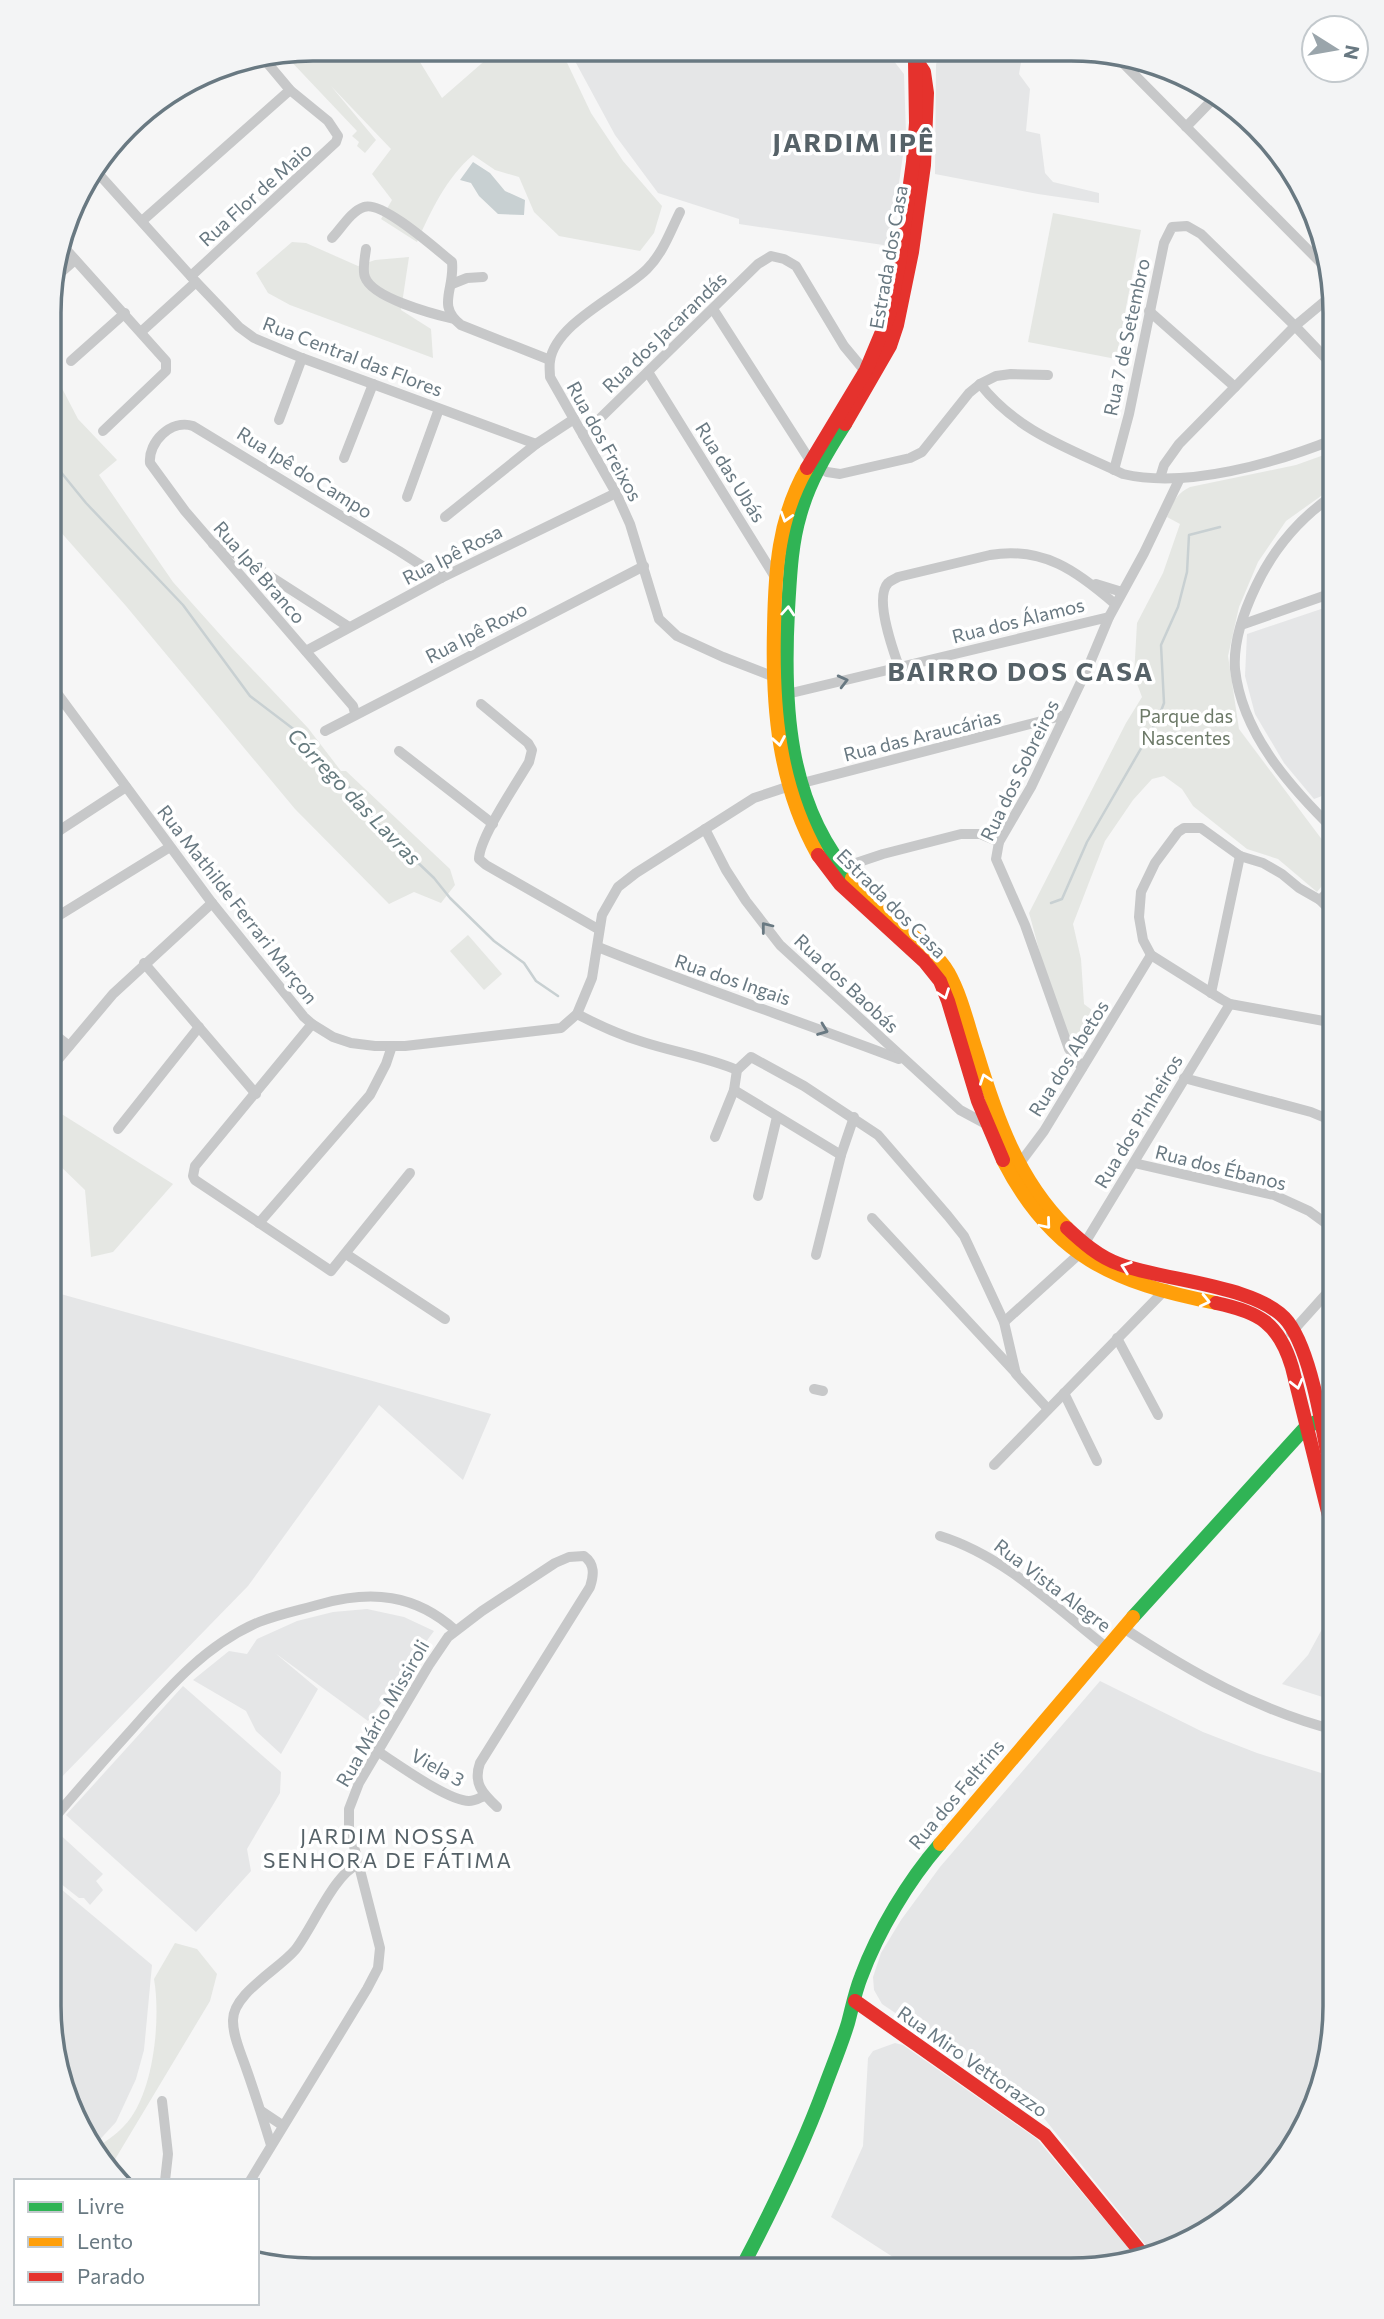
<svg xmlns="http://www.w3.org/2000/svg" width="1384" height="2319" font-family="Commissioner,sans-serif">
<style>
.built{fill:#e5e6e7}
.green{fill:#e5e7e3}
.water{fill:#c8d0d2}
.lines{fill:none;stroke-linecap:round;stroke-linejoin:round}
.stream{stroke:#c8d0d2;stroke-width:2.5}
.street{stroke:#c7c8c9;stroke-width:10}
.fast{stroke:#30b455;stroke-width:14}
.slow{stroke:#ff9f0a;stroke-width:14}
.jam{stroke:#e5322d;stroke-width:14}
.oneway{stroke:#fff}
.oneway2{stroke:#697982}
.labels{text-anchor:middle;dominant-baseline:central;stroke-width:7;stroke-linejoin:round;paint-order:stroke}
.street-label{font-size:19px;fill:#697982;stroke:#fff}
.park-label{font-size:19px;fill:#6d7a68;stroke:#fff}
.water-label{font-size:21px;font-style:italic;fill:#657a7e;stroke:#fff}
.neighbourhood-label{font-size:21px;letter-spacing:2px;fill:#566268;stroke:#fff}
.district-label{font-size:26px;font-weight:bold;letter-spacing:2px;fill:#566268;stroke:#fff}
.rim{fill:none;stroke:#697982;stroke-width:3.5}
</style>
<rect width="100%" height="100%" fill="#f6f6f6"/>
<!-- built -->
<g class="built">
<polygon points="569,50 886,51 904,74 906,134 890,246 739,224 739,219 658,193 615,135"/>
<polygon points="939,51 1023,51 1019,74 1030,89 1026,131 1040,134 1045,173 1053,182 1099,193 1099,203 1038,194 935,174 936,65"/>
<polygon points="1333,605 1335,612 1335,791 1314,799 1284,763 1255,714 1245,676 1247,634"/>
<polygon points="50,1291 491,1414 463,1480 379,1405 248,1586 49,1790"/>
<polygon points="1335,1605 1335,1701 1282,1684 1308,1655"/>
<polygon points="367,1609 404,1617 434,1631 368,1721 275,1653 318,1689 281,1754 256,1731 246,1711 193,1680 229,1651 247,1654 257,1639 297,1621 333,1612"/>
<polygon points="1100,1681 1203,1732 1257,1753 1334,1777 1334,2023 1315,2106 1281,2166 1231,2216 1171,2250 1153,2254 1035,2107 882,2004 874,1990 873,1977 881,1953 901,1920 940,1867"/>
<polygon points="183,1686 281,1772 280,1793 247,1849 251,1871 196,1932 66,1815"/>
<polygon points="55,1830 103,1874 96,1881 103,1890 90,1905 84,1898 79,1898 51,1876 55,1871 49,1865 49,1837"/>
<polygon points="49,1879 152,1965 144,2050 136,2079 116,2122 93,2147 69,2106 49,2005"/>
<polygon points="895,2043 903,2045 1037,2139 1136,2257 1071,2270 913,2270 831,2217 863,2146 868,2058 873,2051"/>
</g>
<!-- green -->
<g class="green">
<path d="M 314,49 L 412,49 L 442,98 L 497,50 L 561,50 L 591,113 L 623,161 L 662,206 L 654,233 L 640,251 L 559,236 L 534,212 L 519,177 L 495,170 L 473,155 C 446,178 431,211 417,242 L 381,219 L 392,200 L 372,174 L 391,149 L 331,86 L 376,140 L 365,153 L 357,146 L 359,142 L 352,136 L 357,131 L 285,55 Z"/>
<polygon points="1053,213 1141,230 1116,359 1028,342"/>
<polygon points="292,242 306,243 358,266 375,260 409,257 401,310 431,329 433,358 290,305 268,293 256,273"/>
<polygon points="51,367 78,419 117,460 99,475 173,582 233,649 308,728 341,771 346,771 450,869 455,885 441,903 414,892 389,904 295,809 126,606 51,521"/>
<path d="M 1335,451 L 1335,486 L 1286,521 L 1258,562 L 1239,607 L 1228,656 L 1239,729 L 1335,857 L 1335,870 L 1317,892 L 1278,859 L 1247,849 L 1193,806 L 1182,789 L 1164,776 L 1152,779 L 1133,800 L 1105,841 L 1073,924 L 1081,959 L 1084,1004 L 1101,1017 L 1081,1051 C 1058,1034 1038,943 1029,913 L 1126,723 L 1142,697 L 1134,676 L 1137,623 L 1163,573 L 1180,524 L 1167,517 C 1173,502 1176,494 1190,487 L 1296,465 Z"/>
<polygon points="468,935 502,974 484,990 450,951"/>
<polygon points="50,1110 60,1113 173,1184 113,1252 91,1257 85,1190 50,1156"/>
<path d="M 175,1943 L 197,1949 L 217,1974 L 210,2001 L 108,2171 L 94,2150 C 104,2142 116,2135 124,2126 C 154,2096 161,2019 154,1979 Z"/>
</g>
<!-- water -->
<polygon class="water" points="473,162 490,173 505,191 525,200 524,215 498,214 479,196 471,183 460,180"/>
<g class="lines">
<!-- stream -->
<g class="stream">
<polyline points="51,460 86,503 183,605 250,696 300,734 315,760 328,773 343,780 379,825 398,840 414,859 434,878 450,898 494,941 524,963 536,981 558,996"/>
<polyline points="1051,903 1062,899 1087,842 1158,719 1164,703 1161,645 1178,607 1187,572 1189,535 1220,527"/>
</g>
<!-- street -->
<g class="street">
<polyline points="1114,54 1326,268"/>
<polyline points="1186,127 1217,95"/>
<polyline points="121,138 169,96"/>
<polyline points="96,171 196,282 239,327 254,338 302,358 536,444"/>
<path d="M 680,212 C 670,232 663,253 647,269 C 622,294 555,323 550,361 C 549,366 550,372 550,377 L 616,493 L 630,524 L 659,619 L 677,636 L 723,657 L 777,678"/>
<polyline points="142,221 290,90"/>
<path d="M 332,238 C 341,229 351,211 364,207 C 382,200 437,250 452,262 C 455,290 436,305 461,325 L 550,360"/>
<polyline points="62,245 166,361 166,371 103,431"/>
<path d="M 366,249 C 365,257 362,270 365,277 C 372,298 433,314 454,319"/>
<polyline points="191,276 336,142 338,136 328,121 290,90 264,59"/>
<polyline points="51,281 75,260"/>
<polyline points="452,284 467,278 483,277"/>
<polyline points="713,309 811,462 827,472 840,474 910,458 922,452 969,393 980,384 996,376 1011,374 1048,375"/>
<polyline points="1149,311 1235,387"/>
<polyline points="142,331 196,282"/>
<polyline points="71,361 125,313"/>
<polyline points="648,372 775,577"/>
<path d="M 980,384 C 1019,433 1069,448 1123,474 C 1187,489 1275,463 1335,439"/>
<polyline points="279,420 302,358"/>
<polyline points="583,435 758,264 771,256 784,259 796,266 844,346 869,376"/>
<polyline points="344,458 373,384"/>
<polyline points="1114,470 1129,414 1164,243 1172,227 1187,226 1201,234 1295,326 1335,368"/>
<polyline points="1160,478 1164,465 1179,444 1295,326 1331,296"/>
<polyline points="407,497 439,409"/>
<polyline points="445,517 536,444 574,419"/>
<polyline points="213,544 223,546 349,627"/>
<polyline points="1096,584 1122,592"/>
<polyline points="1241,625 1335,592"/>
<polyline points="306,651 441,578 616,493"/>
<path d="M 899,667 C 893,650 874,598 888,583 C 891,580 895,579 898,577 L 990,555 C 1043,546 1077,571 1115,604"/>
<polyline points="51,685 212,903 304,1017 312,1024 333,1037 351,1043 375,1046 405,1046 561,1028 577,1014 592,978 602,915 618,887 636,873 754,798 787,787 1065,715"/>
<polyline points="783,695 1109,617"/>
<path d="M 481,704 L 528,743 L 532,750 L 529,762 C 517,783 479,838 479,859 L 486,865 L 598,929"/>
<path d="M 355,713 L 353,706 L 185,511 L 150,463 C 148,442 171,419 193,426 L 399,551 L 441,578"/>
<polyline points="325,731 644,566"/>
<polyline points="399,751 493,824"/>
<polyline points="51,819 59,831"/>
<polyline points="705,829 726,870 746,901 780,945 960,1110 986,1124 990,1123"/>
<path d="M 1335,831 C 1291,788 1242,734 1235,669 C 1233,642 1244,611 1256,586 C 1274,548 1299,518 1335,494"/>
<polyline points="51,836 126,787"/>
<polyline points="838,869 883,854 961,834 980,834 999,842"/>
<polyline points="1320,900 1335,885"/>
<polyline points="50,921 170,847"/>
<path d="M 598,947 C 697,987 799,1021 899,1059"/>
<polyline points="144,963 256,1094"/>
<polyline points="1211,993 1240,856"/>
<path d="M 577,1014 C 598,1025 620,1035 643,1042 C 674,1052 706,1057 737,1070"/>
<polyline points="1335,1023 1230,1004 1221,999 1151,955 1143,940 1139,917 1141,892 1155,863 1178,832 1184,828 1201,828 1240,856 1263,863 1282,874 1299,888 1320,900 1335,915"/>
<polyline points="312,1024 195,1166 193,1176 195,1180 331,1271 410,1173"/>
<polyline points="50,1031 69,1046"/>
<polyline points="1082,1068 1069,1049 1025,925 996,859 999,842 1031,787 1089,665 1109,617 1144,553 1180,478"/>
<polyline points="50,1069 113,994 212,903"/>
<polyline points="1184,1078 1311,1112 1335,1122"/>
<polyline points="734,1090 841,1155"/>
<polyline points="118,1129 199,1027"/>
<polyline points="715,1137 734,1090 737,1070 751,1057 804,1086 878,1135 948,1216 964,1236 1004,1322 1016,1374 1048,1409"/>
<polyline points="1134,1163 1274,1195 1309,1211 1335,1230"/>
<polyline points="1017,1167 1044,1131 1151,955"/>
<polyline points="758,1196 777,1117"/>
<polyline points="872,1218 1016,1373"/>
<polyline points="259,1223 370,1095 386,1064 392,1046"/>
<polyline points="346,1254 445,1319"/>
<polyline points="816,1255 841,1155 854,1117"/>
<polyline points="1004,1322 1077,1256 1230,1004"/>
<polyline points="1291,1333 1335,1284"/>
<polyline points="1117,1338 1158,1415"/>
<polyline points="814,1389 823,1391"/>
<polyline points="1064,1393 1097,1461"/>
<polyline points="994,1465 1166,1289"/>
<path d="M 940,1536 C 1004,1556 1054,1606 1106,1647"/>
<path d="M 1125,1629 C 1189,1671 1259,1711 1335,1730"/>
<path d="M 377,1751 C 396,1763 448,1801 469,1801 C 475,1801 479,1798 484,1796"/>
<path d="M 49,1824 C 77,1791 105,1759 134,1727 C 170,1686 207,1644 259,1622 C 279,1614 300,1610 321,1604 C 371,1590 415,1594 455,1630"/>
<polyline points="162,2101 168,2154 165,2181"/>
<polyline points="261,2111 282,2125"/>
<path d="M 271,2145 C 263,2119 255,2093 246,2068 C 241,2053 233,2037 233,2021 C 232,1994 278,1970 295,1950 C 312,1929 335,1872 358,1865"/>
<path d="M 250,2181 L 367,1989 L 378,1968 L 380,1948 L 349,1827 L 349,1809 L 359,1783 L 429,1665 L 448,1637 L 482,1611 L 555,1563 L 569,1557 L 584,1556 C 595,1564 594,1575 590,1587 L 480,1763 C 473,1783 482,1793 497,1807"/>
</g>
<!-- fast -->
<g class="fast">
<path d="M 845,424 C 827,452 809,482 800,515 C 791,545 790,578 788,610 C 783,704 787,804 852,878"/>
<polyline points="1133,1617 1305,1428 1316,1422"/>
<path d="M 741,2269 C 772,2210 801,2151 824,2089 C 832,2067 841,2046 848,2023 C 852,2008 855,1992 861,1977 C 878,1931 908,1881 940,1844"/>
</g>
<!-- slow -->
<g class="slow">
<path d="M 807,468 C 778,518 775,571 774,628 C 772,707 778,784 818,855"/>
<path d="M 852,878 C 867,894 882,910 898,924 C 916,939 936,952 948,972 C 962,997 968,1026 977,1053 C 996,1116 1018,1180 1067,1228"/>
<path d="M 1003,1160 C 1052,1256 1114,1283 1216,1303"/>
<polyline points="940,1844 1133,1617"/>
</g>
<!-- jam -->
<g class="jam">
<polyline points="845,424 890,346 897,325 912,252 924,165 927,93 924,72 910,51"/>
<polyline points="807,468 866,370 889,315 899,264 913,162 916,123 915,61"/>
<polyline points="818,855 840,884 924,961 940,981 948,1001 978,1101 1003,1160"/>
<path d="M 1067,1228 C 1082,1242 1099,1257 1119,1264 C 1163,1281 1260,1285 1288,1322 C 1315,1358 1326,1452 1335,1497"/>
<path d="M 1216,1303 C 1259,1312 1279,1323 1292,1367 L 1335,1540"/>
<polyline points="855,2001 1045,2135 1144,2256"/>
</g>
</g>
<!-- one-way arrows -->
<defs><path id="oneway-chevron" d="M-2-3.5L2.5 0L-2 3.5" fill="none" stroke-width="1.6" stroke-linecap="round" stroke-linejoin="round" transform="scale(1.75)"/></defs>
<g class="oneway">
<use href="#oneway-chevron" transform="translate(786 517) rotate(107)"/>
<use href="#oneway-chevron" transform="translate(788 611) rotate(-86)"/>
<use href="#oneway-chevron" transform="translate(779 741) rotate(80)"/>
<use href="#oneway-chevron" transform="translate(944 994) rotate(70)"/>
<use href="#oneway-chevron" transform="translate(985 1079) rotate(-109)"/>
<use href="#oneway-chevron" transform="translate(1046 1224) rotate(50)"/>
<use href="#oneway-chevron" transform="translate(1126 1267) rotate(-161)"/>
<use href="#oneway-chevron" transform="translate(1205 1301) rotate(13)"/>
<use href="#oneway-chevron" transform="translate(1297 1384) rotate(76)"/>
</g>
<g class="oneway2">
<use href="#oneway-chevron" transform="translate(843 681) rotate(-14)"/>
<use href="#oneway-chevron" transform="translate(766 927) rotate(-128)"/>
<use href="#oneway-chevron" transform="translate(823 1030) rotate(21)"/>
</g>
<g class="labels">
<!-- street labels -->
<g class="street-label">
<text transform="translate(255 194) rotate(-42)">Rua Flor de Maio</text>
<text transform="translate(888 257) rotate(-80)">Estrada dos Casa</text>
<text transform="translate(664 332) rotate(-44)">Rua dos Jacarandás</text>
<text transform="translate(1126 337) rotate(-78)">Rua 7 de Setembro</text>
<text transform="translate(353 356) rotate(21)">Rua Central das Flores</text>
<text transform="translate(605 441) rotate(61)">Rua dos Freixos</text>
<text transform="translate(305 472) rotate(32)">Rua Ipê do Campo</text>
<text transform="translate(731 472) rotate(58)">Rua das Ubás</text>
<text transform="translate(452 554) rotate(-27)">Rua Ipê Rosa</text>
<text transform="translate(260 572) rotate(49)">Rua Ipê Branco</text>
<text transform="translate(1018 620) rotate(-14)">Rua dos Álamos</text>
<text transform="translate(476 632) rotate(-27)">Rua Ipê Roxo</text>
<text transform="translate(922 735) rotate(-14)">Rua das Araucárias</text>
<text transform="translate(1019 770) rotate(-64)">Rua dos Sobreiros</text>
<text transform="translate(892 903) rotate(45)">Estrada dos Casa</text>
<text transform="translate(238 904) rotate(52)">Rua Mathilde Ferrari Marçon</text>
<text transform="translate(733 979) rotate(19)">Rua dos Ingais</text>
<text transform="translate(847 983) rotate(43)">Rua dos Baobás</text>
<text transform="translate(1068 1058) rotate(-58)">Rua dos Abetos</text>
<text transform="translate(1138 1121) rotate(-59)">Rua dos Pinheiros</text>
<text transform="translate(1221 1167) rotate(14)">Rua dos Ébanos</text>
<text transform="translate(1053 1585) rotate(37)">Rua Vista Alegre</text>
<text transform="translate(382 1713) rotate(-60)">Rua Mário Missiroli</text>
<text transform="translate(438 1767) rotate(29)">Viela 3</text>
<text transform="translate(956 1794) rotate(-50)">Rua dos Feltrins</text>
<text transform="translate(973 2061) rotate(35)">Rua Miro Vettorazzo</text>
</g>
<!-- park labels -->
<g class="park-label">
<text x="1186" y="715">Parque das<tspan x="1186" dy="22">Nascentes</tspan></text>
</g>
<!-- water labels -->
<g class="water-label">
<text transform="translate(355 796) rotate(46)">Córrego das Lavras</text>
</g>
<!-- neighbourhood labels -->
<g class="neighbourhood-label">
<text x="388" y="1835">JARDIM NOSSA<tspan x="388" dy="24">SENHORA DE FÁTIMA</tspan></text>
</g>
<!-- district labels -->
<g class="district-label">
<text x="854" y="141">JARDIM IPÊ</text>
<text x="1021" y="670">BAIRRO DOS CASA</text>
</g>
</g>
<!-- crop -->
<path d="M0 0H1384V2319H0ZM313 61H1071A252 252 0 0 1 1323 313V2006A252 252 0 0 1 1071 2258H313A252 252 0 0 1 61 2006V313A252 252 0 0 1 313 61Z" fill="#f3f4f5" fill-rule="evenodd"/>
<path class="rim" d="M313 61H1071A252 252 0 0 1 1323 313V2006A252 252 0 0 1 1071 2258H313A252 252 0 0 1 61 2006V313A252 252 0 0 1 313 61Z"/>
<!-- legend -->
<rect x="14" y="2179" width="245" height="126" fill="#ffffff" stroke="#c3c9cd" stroke-width="2"/>
<rect x="28" y="2202" width="35" height="10" fill="#30b455" stroke="#c3c9cd" stroke-width="2"/>
<text x="77" y="2214" font-size="21" fill="#697982">Livre</text>
<rect x="28" y="2237" width="35" height="10" fill="#ff9f0a" stroke="#c3c9cd" stroke-width="2"/>
<text x="77" y="2249" font-size="21" fill="#697982">Lento</text>
<rect x="28" y="2272" width="35" height="10" fill="#e5322d" stroke="#c3c9cd" stroke-width="2"/>
<text x="77" y="2284" font-size="21" fill="#697982">Parado</text>
<!-- north arrow -->
<g transform="translate(1335 49) rotate(101)"><circle r="33" fill="#ffffff" stroke="#c3c9cd" stroke-width="2"/>
<path d="M0-5L12 26L0 18L-12 26Z" fill="#9aa5ab"/>
<text y="-10" font-size="19" font-weight="bold" text-anchor="middle" fill="#697982">N</text>
</g>
</svg>
